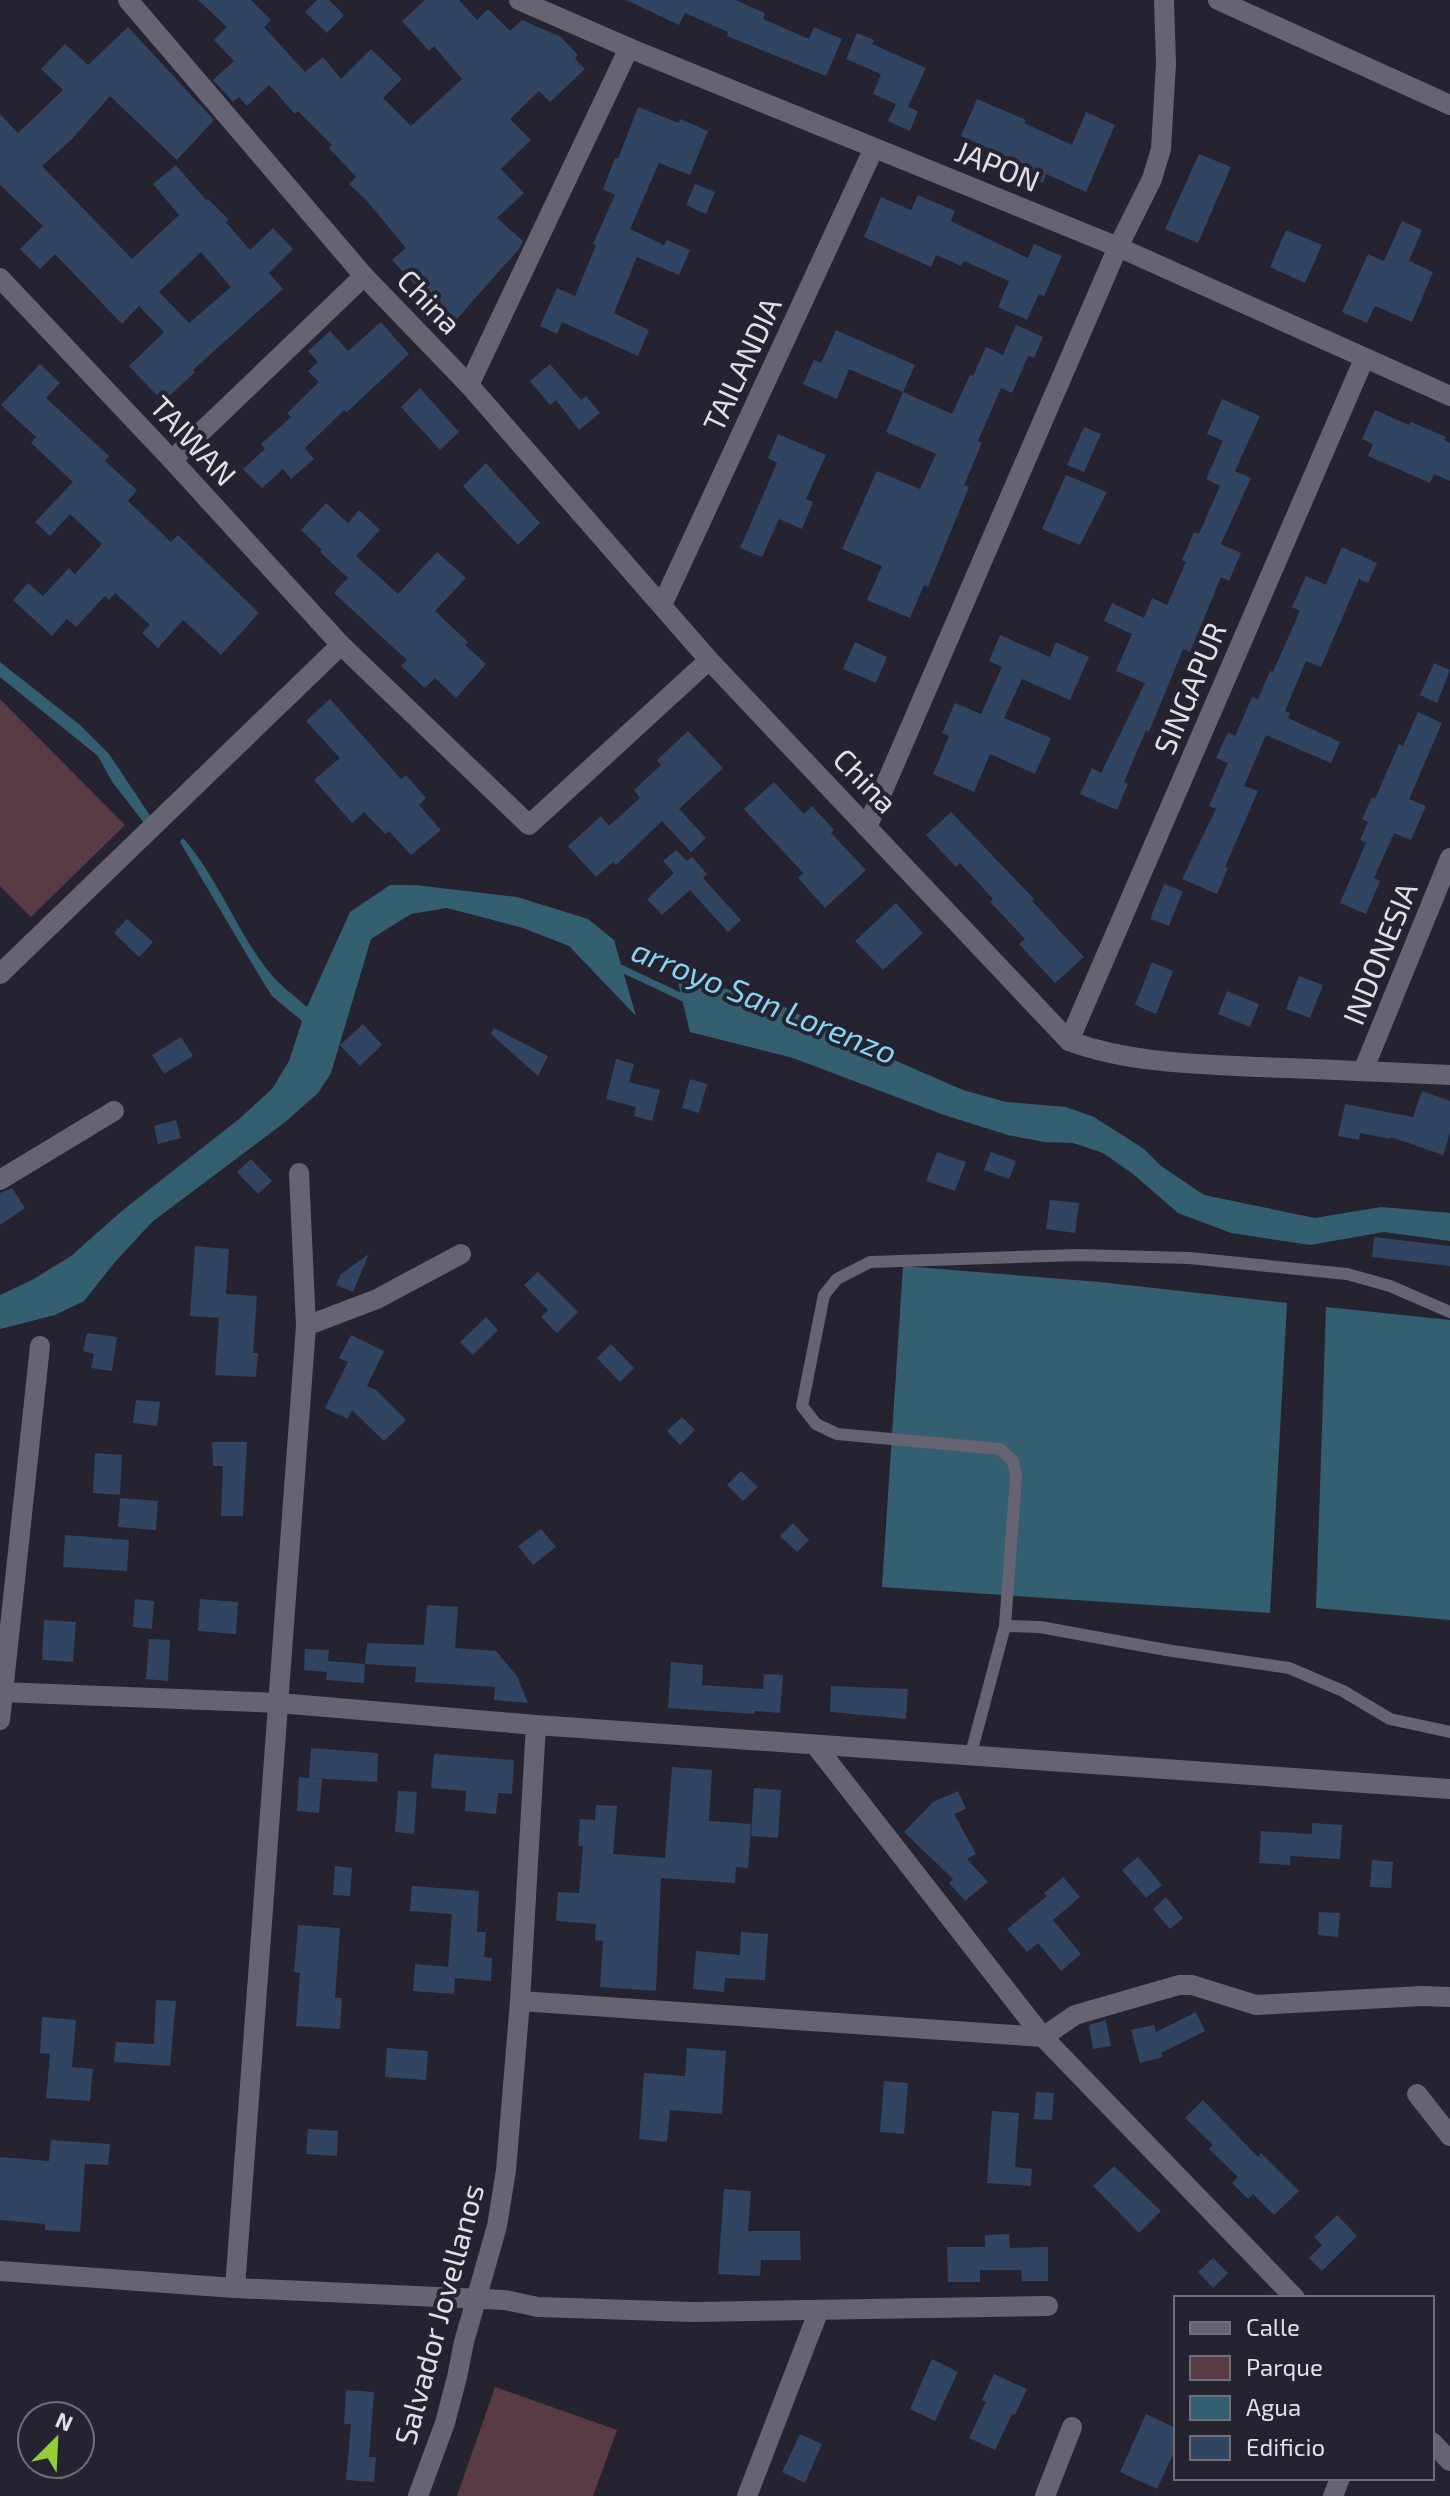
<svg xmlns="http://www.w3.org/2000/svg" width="1450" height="2496" font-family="'Exo 2',sans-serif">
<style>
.green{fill:#583b45}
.water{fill:#335f71}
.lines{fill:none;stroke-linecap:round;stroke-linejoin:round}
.stream{stroke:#335f71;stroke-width:7}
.building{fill:#314462;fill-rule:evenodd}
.lane{stroke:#666472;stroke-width:12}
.street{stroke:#666472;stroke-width:20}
.labels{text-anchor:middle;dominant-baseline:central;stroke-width:8;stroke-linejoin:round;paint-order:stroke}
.street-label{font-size:30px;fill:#e0dee7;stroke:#25232f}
.water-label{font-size:32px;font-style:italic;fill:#87d3f3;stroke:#25232f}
</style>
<rect width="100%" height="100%" fill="#25232f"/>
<!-- green -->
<g class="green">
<polygon points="0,699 125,825 31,917 0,886"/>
<polygon points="495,2387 617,2430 593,2496 457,2496"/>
</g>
<!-- water -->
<g class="water">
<polygon points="0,662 80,725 109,754 151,817 145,824 113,783 98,756 0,677"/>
<path d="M 183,838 C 219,879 236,931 270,973 C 280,986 295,996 307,1007 L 350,912 L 390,885 L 415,885 L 517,897 L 588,919 L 614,940 L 636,1016 L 569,946 L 523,928 L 447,908 L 411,914 L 371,939 L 331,1073 L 318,1093 L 284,1123 L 152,1222 L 115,1262 L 84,1301 L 55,1315 L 0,1329 L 0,1295 L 32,1280 L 71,1256 L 123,1210 L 239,1119 L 272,1089 L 289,1061 L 302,1021 L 272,996 L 263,982 L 180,842 Z"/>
<polygon points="675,970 720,987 776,1003 878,1053 963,1090 1006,1102 1066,1107 1094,1117 1144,1149 1161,1166 1204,1195 1315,1218 1381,1207 1450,1213 1450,1241 1384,1232 1310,1245 1231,1233 1178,1213 1133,1174 1103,1153 1073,1143 1044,1142 1008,1135 944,1115 793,1058 690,1032"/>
<polygon points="903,1266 1100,1282 1287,1303 1270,1613 882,1587"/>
<polygon points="1326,1307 1450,1320 1450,1620 1316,1608"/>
</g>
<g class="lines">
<!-- stream -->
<polyline class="stream" points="614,965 690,1001"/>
</g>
<!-- building -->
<g class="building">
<polygon points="198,0 251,0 271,20 264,27 305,72 323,57 341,79 371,49 402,79 383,98 411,126 462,79 434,46 429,51 402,21 425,0 459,0 477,20 488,9 510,31 522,20 561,37 578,55 575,59 585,69 550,102 539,91 510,119 531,140 501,169 524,193 497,218 523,241 519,249 455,321 421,291 392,260 406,248 366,200 349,184 356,177 329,148 332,145 298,111 295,114 269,85 247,106 239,97 233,102 213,80 234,61 214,40 227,27"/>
<polygon points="317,0 329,0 344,15 327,33 305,12"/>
<polygon points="626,0 735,0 765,13 763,19 809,39 814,27 842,39 826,76 727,36 728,32 685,13 679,25"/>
<path d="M 128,27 L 214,120 L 177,160 L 110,96 L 72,139 L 42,166 L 132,259 L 179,215 L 153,184 L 176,165 L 206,200 L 208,199 L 229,220 L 226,222 L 250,250 L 273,228 L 293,249 L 269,273 L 283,289 L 193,370 L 195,372 L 163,402 L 129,366 L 164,332 L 139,306 L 122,324 L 55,254 L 40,269 L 20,249 L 43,226 L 0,185 L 0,114 L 18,133 L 63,90 L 41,69 L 65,44 L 88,65 ZM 201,252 L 231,287 L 189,323 L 159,292 Z"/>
<polygon points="857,33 874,40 872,44 926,68 908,107 918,111 910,131 888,121 896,104 873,94 881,74 846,59"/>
<polygon points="977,99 1026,120 1024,123 1072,145 1086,112 1115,125 1086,192 1046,174 1043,183 1026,176 1030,167 961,136"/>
<polygon points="638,107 679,123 680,119 708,131 690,175 659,163 630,229 664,245 667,240 690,250 679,275 637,257 614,313 649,330 638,356 562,322 557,334 540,326 557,288 575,296 596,245 593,244 615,195 603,189 615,158 618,159"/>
<polygon points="1199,154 1231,167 1198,243 1165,229"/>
<polygon points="695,184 715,192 706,214 686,205"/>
<polygon points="918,195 955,211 951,221 1028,258 1034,244 1062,256 1044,296 1039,294 1027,320 998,307 1009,281 964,261 961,266 936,255 931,267 864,237 881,197 911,210"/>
<polygon points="1402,221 1422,230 1409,261 1433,272 1412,322 1375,306 1367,323 1342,312 1368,254 1384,261"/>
<polygon points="1286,230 1322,245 1305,283 1270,267"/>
<polygon points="381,322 409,354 347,412 344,410 305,448 314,459 291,479 283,469 262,488 243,469 265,449 261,444 291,417 287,413 319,382 308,371 318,362 308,351 330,331 348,351"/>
<polygon points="1016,325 1043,337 1034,358 1028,356 1012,393 1001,388 978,441 982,443 964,485 969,487 928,587 924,585 910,618 867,600 882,566 842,549 877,471 920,489 936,454 886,432 903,392 952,414 970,375 973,376 986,347 1003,355"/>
<polygon points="836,330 915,365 903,392 849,369 837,399 803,384 814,360 821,363"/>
<polygon points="40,364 60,383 46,398 109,456 105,461 137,490 128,501 171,542 178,535 259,613 221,655 183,620 158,648 142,633 150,625 115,593 109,600 105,596 76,627 67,619 52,636 13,600 28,583 43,596 69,568 75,574 102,544 70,514 50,536 35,522 73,482 31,443 36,437 1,405"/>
<polygon points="550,364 581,400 586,396 600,413 579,430 556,400 550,405 530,381"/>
<polygon points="420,388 459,432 440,450 401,407"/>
<polygon points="1222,399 1260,416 1235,471 1251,478 1221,544 1241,553 1229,581 1221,577 1190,652 1183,649 1149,732 1146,730 1124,782 1128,784 1117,810 1080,794 1092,768 1101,773 1145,683 1116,671 1132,634 1104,621 1112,603 1144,618 1152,598 1167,605 1186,562 1182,560 1194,532 1199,534 1220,486 1206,479 1223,441 1207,434"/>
<polygon points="1375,410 1409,425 1411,422 1446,437 1444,440 1450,443 1450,481 1434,474 1430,483 1368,456 1373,444 1362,439"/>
<polygon points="1084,427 1101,434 1084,472 1067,465"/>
<polygon points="778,434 826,455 806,499 813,502 802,529 779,519 762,557 740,548 777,463 768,458"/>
<polygon points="486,463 540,523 518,545 463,486"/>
<polygon points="1066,475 1107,492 1080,545 1042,529"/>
<polygon points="326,503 348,523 359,510 380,530 356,556 398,594 437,552 466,578 435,611 468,642 465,645 486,664 456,698 435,678 425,688 401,666 407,660 334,593 348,578 320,552 322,550 301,530"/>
<polygon points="1342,547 1377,563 1368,583 1359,579 1321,667 1306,661 1285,711 1290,713 1288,718 1340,742 1331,763 1266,735 1244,786 1258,791 1225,867 1228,868 1217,894 1182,879 1216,809 1209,806 1228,763 1216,758 1228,732 1235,736 1252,697 1258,699 1270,671 1273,672 1300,611 1292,607 1306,576 1326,585"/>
<polygon points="1000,635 1050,657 1056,642 1089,657 1070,700 1022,679 1004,718 1051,738 1035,774 990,754 974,792 933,774 949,736 942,733 955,703 981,714 1002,667 989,661"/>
<polygon points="855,642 887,657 876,683 843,669"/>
<polygon points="1434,663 1450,670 1437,703 1420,695"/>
<polygon points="330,699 401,779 406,775 426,798 419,805 441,830 411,855 389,831 385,834 364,812 352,823 314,780 340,758 306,721"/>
<polygon points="1418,712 1442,723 1409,799 1426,806 1411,840 1394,833 1374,878 1380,881 1366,914 1340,903 1366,843 1360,840 1368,822 1362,819 1372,797 1375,799 1399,744 1403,746"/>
<polygon points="688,731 723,768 679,809 706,838 691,852 662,821 616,865 613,862 596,877 568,846 601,816 609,826 640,798 634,790 661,765 657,760"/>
<polygon points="774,782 804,814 812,806 834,830 831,833 866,870 825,908 798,878 803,873 744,809"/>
<polygon points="951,812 1034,899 1032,901 1084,957 1055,983 1019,944 1025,939 990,902 993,899 960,863 956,867 926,835"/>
<polygon points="676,850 687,861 692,857 707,874 703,878 741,920 728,932 690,890 662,915 647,899 674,873 663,861"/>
<polygon points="1164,884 1183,891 1169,926 1150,919"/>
<polygon points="896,903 923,933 883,970 855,941"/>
<polygon points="127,919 153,942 139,957 114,933"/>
<polygon points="1152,962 1173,971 1156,1014 1135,1005"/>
<polygon points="1299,976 1323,985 1310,1018 1286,1009"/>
<polygon points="1227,991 1259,1004 1250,1027 1218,1014"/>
<polygon points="363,1024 382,1045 360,1066 340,1045"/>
<polygon points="494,1028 548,1056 538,1076 491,1034"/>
<polygon points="181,1037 193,1056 164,1074 152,1055"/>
<polygon points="616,1059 634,1064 629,1082 660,1090 652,1121 634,1116 636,1107 606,1099"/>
<polygon points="690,1079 707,1084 699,1113 682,1108"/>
<polygon points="1422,1091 1450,1101 1450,1133 1443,1155 1391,1137 1391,1139 1360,1133 1359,1140 1338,1136 1345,1104 1413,1117"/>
<polygon points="176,1120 181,1138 158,1144 154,1126"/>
<polygon points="937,1152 966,1162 955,1191 926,1181"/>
<polygon points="991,1152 1016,1161 1009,1179 984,1170"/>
<polygon points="251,1159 272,1181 258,1194 237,1172"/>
<polygon points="12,1188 25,1208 0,1225 0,1193"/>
<polygon points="1050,1200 1079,1203 1075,1233 1046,1229"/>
<polygon points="1374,1237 1450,1246 1450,1266 1372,1257"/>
<polygon points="195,1246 229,1249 226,1294 257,1296 253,1353 258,1353 256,1377 215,1375 219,1318 190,1316"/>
<polygon points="369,1254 353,1292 336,1285 341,1274"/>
<polygon points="538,1272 578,1312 557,1333 541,1317 548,1310 524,1285"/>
<polygon points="486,1317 498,1330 473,1355 460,1342"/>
<polygon points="87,1333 117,1337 112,1371 91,1368 94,1354 83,1351"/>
<polygon points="351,1335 384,1351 367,1386 376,1390 406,1420 384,1441 352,1410 348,1419 325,1408 348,1362 339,1358"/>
<polygon points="611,1344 634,1368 620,1382 597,1358"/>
<polygon points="136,1400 160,1402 157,1426 133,1423"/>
<polygon points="682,1417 695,1430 680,1445 667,1431"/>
<polygon points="212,1442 247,1442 243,1516 221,1516 223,1466 213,1466"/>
<polygon points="95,1453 122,1455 120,1495 93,1493"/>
<polygon points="741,1471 758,1487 743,1501 727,1485"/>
<polygon points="120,1498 158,1501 156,1530 118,1527"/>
<polygon points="793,1523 809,1540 797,1552 780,1536"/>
<polygon points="541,1529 556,1547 533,1565 518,1546"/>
<polygon points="65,1535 129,1540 127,1571 63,1567"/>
<polygon points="135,1599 154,1601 152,1629 133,1627"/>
<polygon points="200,1599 238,1602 236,1634 198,1631"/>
<polygon points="427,1605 458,1607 455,1648 496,1651 517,1676 528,1703 494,1700 495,1687 415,1682 416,1667 365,1664 367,1643 424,1645"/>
<polygon points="44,1620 76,1622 73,1662 42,1660"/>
<polygon points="149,1639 170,1640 168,1681 146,1679"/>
<polygon points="305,1649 329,1650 327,1672 304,1670"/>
<polygon points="328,1661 365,1664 364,1683 326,1680"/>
<polygon points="671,1662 703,1665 702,1685 763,1689 764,1674 783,1675 780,1713 755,1711 754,1714 668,1708"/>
<polygon points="831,1686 908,1689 906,1719 830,1712"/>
<polygon points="311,1748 378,1753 377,1782 312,1778 322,1779 319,1813 297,1811 299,1777 309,1778"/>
<polygon points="434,1754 514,1760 512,1794 498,1793 496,1814 465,1811 466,1791 431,1788"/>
<polygon points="672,1767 712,1770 709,1821 751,1824 748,1868 736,1867 735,1883 661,1878 656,1991 600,1987 603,1941 595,1940 596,1924 556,1921 558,1892 579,1893 583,1846 578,1846 580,1819 595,1820 596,1805 617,1806 613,1854 665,1858"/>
<polygon points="754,1788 781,1790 778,1838 751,1836"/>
<polygon points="398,1791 417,1792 414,1834 395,1832"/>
<polygon points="958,1791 966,1809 954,1814 976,1854 967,1859 988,1882 965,1901 949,1883 953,1879 904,1832 933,1802"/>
<polygon points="1312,1823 1342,1825 1340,1859 1290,1856 1290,1865 1259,1863 1261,1831 1312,1834"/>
<polygon points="1138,1857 1162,1885 1146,1898 1122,1870"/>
<polygon points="1372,1860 1393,1862 1391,1888 1370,1887"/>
<polygon points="335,1866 352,1868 350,1896 333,1895"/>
<polygon points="1063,1877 1080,1897 1053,1920 1081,1954 1061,1971 1038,1943 1027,1952 1007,1929 1047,1896 1044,1893"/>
<polygon points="412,1886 479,1891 477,1932 486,1932 484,1957 492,1958 491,1981 455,1978 454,1994 413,1991 415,1964 448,1967 452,1914 410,1911"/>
<polygon points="1166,1897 1183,1918 1170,1929 1153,1909"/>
<polygon points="1319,1912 1340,1913 1338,1937 1318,1935"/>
<polygon points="298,1925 340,1928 335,1998 342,1998 340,2029 296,2026 300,1973 294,1972"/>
<polygon points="741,1932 768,1934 765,1980 725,1978 724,1992 693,1989 696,1951 740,1955"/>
<polygon points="156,2000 176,2001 170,2066 114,2062 116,2042 154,2044"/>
<polygon points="1196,2012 1205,2031 1161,2053 1163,2057 1140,2063 1131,2030 1154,2025 1156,2032"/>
<polygon points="42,2017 76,2020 72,2067 93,2069 90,2101 46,2098 50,2054 40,2053"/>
<polygon points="1106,2020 1111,2046 1093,2049 1089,2025"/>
<polygon points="387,2048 428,2051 426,2080 385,2077"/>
<polygon points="687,2048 726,2051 722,2114 670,2110 667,2142 639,2139 644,2073 685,2076"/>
<polygon points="884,2081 908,2083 904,2134 880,2132"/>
<polygon points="1036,2092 1054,2093 1052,2120 1034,2119"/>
<polygon points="1203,2100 1258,2157 1261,2153 1299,2191 1274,2215 1253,2194 1248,2199 1232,2183 1238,2177 1209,2149 1213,2145 1185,2118"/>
<polygon points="992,2111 1019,2113 1015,2167 1032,2169 1031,2186 987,2183"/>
<polygon points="308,2129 338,2131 337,2156 306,2154"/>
<polygon points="51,2140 110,2144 108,2165 85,2164 80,2232 45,2230 45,2224 0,2220 0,2157 49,2161"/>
<polygon points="1114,2166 1161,2211 1139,2233 1093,2186"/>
<polygon points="724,2189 751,2191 748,2231 800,2231 801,2260 761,2260 760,2276 718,2274"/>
<polygon points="1337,2215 1357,2236 1322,2271 1309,2258 1322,2245 1314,2237"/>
<polygon points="1009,2234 1010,2248 1048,2247 1048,2281 1022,2281 1021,2270 980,2270 980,2282 948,2282 947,2247 985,2247 985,2235"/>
<polygon points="1213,2258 1228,2273 1213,2288 1198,2272"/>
<polygon points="932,2359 958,2372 935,2421 910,2409"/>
<polygon points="994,2374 1027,2389 1015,2415 1012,2414 995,2450 969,2438 986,2402 982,2400"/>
<polygon points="346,2390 374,2392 369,2457 376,2457 374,2482 346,2480 351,2424 344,2424"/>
<polygon points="1146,2414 1176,2428 1176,2448 1157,2489 1120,2472"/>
<polygon points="800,2434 822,2444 805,2483 782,2472"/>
</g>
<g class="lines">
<!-- lane -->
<g class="lane">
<polyline points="1005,1626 1016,1476 1013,1461 1000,1449 837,1434 816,1424 802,1406 824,1295 837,1279 870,1262 1078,1255 1189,1258 1347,1274 1390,1286 1450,1312"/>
<polyline points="970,1757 1005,1626 1040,1627 1166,1650 1289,1668 1343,1691 1390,1719 1450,1732"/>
</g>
<!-- street -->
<g class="street">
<path d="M 128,0 L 364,276 L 469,385 L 709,660 L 1069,1041 C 1129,1063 1195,1064 1258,1067 C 1322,1069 1386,1072 1450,1075"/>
<polyline points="519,0 629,48 1118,247 1450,396"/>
<polyline points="1218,0 1450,105"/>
<polyline points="0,278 172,460 341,645 529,825 709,660"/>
<polyline points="469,385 629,48"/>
<polyline points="172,460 364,276"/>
<polyline points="662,605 874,148"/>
<polyline points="868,825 1118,247 1152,179 1161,149 1166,63 1164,0"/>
<polyline points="0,974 341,645"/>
<polyline points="1069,1041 1364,359"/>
<polyline points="1363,1071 1450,858"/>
<polyline points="0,1180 114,1111"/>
<polyline points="306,1326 377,1299 461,1254"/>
<polyline points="0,1692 279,1703 536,1725 1450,1789"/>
<polyline points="0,1720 40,1346"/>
<polyline points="816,1746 1043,2037 1295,2298"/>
<polyline points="520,2001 1043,2037 1075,2015 1179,1985 1192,1985 1256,2005 1422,1996 1450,1997"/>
<polyline points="1417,2094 1450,2136"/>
<polyline points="0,2271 235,2288 505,2300 538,2307 693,2312 1048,2306"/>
<polyline points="235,2288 306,1326 299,1173"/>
<polyline points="1432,2442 1450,2461"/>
<polyline points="418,2496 445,2423 457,2377 464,2342 497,2226 506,2170 520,2001 536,1725"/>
<polyline points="747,2496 819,2310"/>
<polyline points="1045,2496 1072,2427"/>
<polyline points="1333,2496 1340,2478"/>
</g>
</g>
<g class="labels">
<!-- street labels -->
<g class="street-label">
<text transform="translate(998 165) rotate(22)">JAPON</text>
<text transform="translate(430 301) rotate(46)">China</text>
<text transform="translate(741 364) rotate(-65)">TAILANDIA</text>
<text transform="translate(194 440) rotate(47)">TAIWAN</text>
<text transform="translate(1189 688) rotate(-67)">SINGAPUR</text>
<text transform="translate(866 780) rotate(46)">China</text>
<text transform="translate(1379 953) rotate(-68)">INDONESIA</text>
<text transform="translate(438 2314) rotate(-75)">Salvador Jovellanos</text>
</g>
<!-- water labels -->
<g class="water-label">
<text transform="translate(765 1000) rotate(22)">arroyo San Lorenzo</text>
</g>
</g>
<!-- legend -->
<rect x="1174" y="2296" width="260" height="184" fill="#25232f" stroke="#706e79" stroke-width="2"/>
<rect x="1190" y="2322" width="40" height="12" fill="#666472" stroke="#706e79" stroke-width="2"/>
<text x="1246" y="2336" font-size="24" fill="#e0dee7">Calle</text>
<rect x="1190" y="2356" width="40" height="24" fill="#583b45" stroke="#706e79" stroke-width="2"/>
<text x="1246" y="2376" font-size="24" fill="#e0dee7">Parque</text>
<rect x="1190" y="2396" width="40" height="24" fill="#335f71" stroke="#706e79" stroke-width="2"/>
<text x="1246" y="2416" font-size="24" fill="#e0dee7">Agua</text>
<rect x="1190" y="2436" width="40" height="24" fill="#314462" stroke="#706e79" stroke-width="2"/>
<text x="1246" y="2456" font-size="24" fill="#e0dee7">Edificio</text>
<!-- north arrow -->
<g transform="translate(56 2440) rotate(24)"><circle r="38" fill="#25232f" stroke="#706e79" stroke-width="2"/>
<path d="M0-6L14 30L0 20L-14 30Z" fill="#96cc3a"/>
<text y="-12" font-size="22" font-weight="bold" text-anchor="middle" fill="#e0dee7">N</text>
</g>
</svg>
